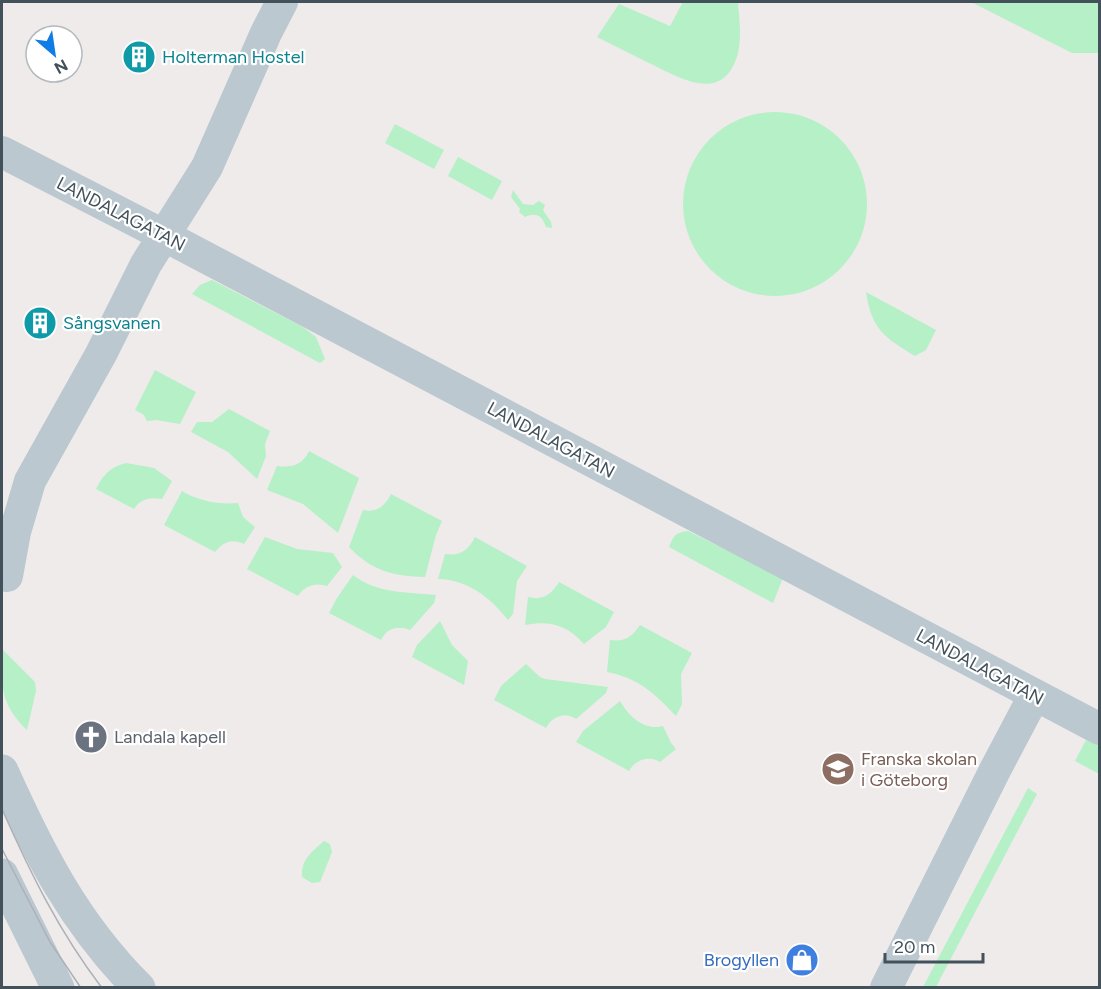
<svg xmlns="http://www.w3.org/2000/svg" width="1101" height="989" font-family="Figtree,sans-serif">
<style>
.green{fill:#b5f0c7}
.lines{fill:none;stroke-linecap:round;stroke-linejoin:round}
.minor{stroke:#bbc8cf;stroke-width:32}
.tertiary{stroke:#bbc8cf;stroke-width:33}
.tram{stroke:#adb1b7;stroke-width:1.5}
.labels{text-anchor:middle;dominant-baseline:central;stroke-width:4.5;stroke-linejoin:round;paint-order:stroke}
.culture-label{font-size:18px;fill:#0d838f;stroke:#fff;text-anchor:start}
.street-label{font-size:18px;fill:#43515a;stroke:#fff}
.worship-label{font-size:18px;fill:#5b616d;stroke:#fff;text-anchor:start}
.education-label{font-size:18px;fill:#785e54;stroke:#fff;text-anchor:start}
.shop-label{font-size:18px;fill:#366cbe;stroke:#fff;text-anchor:end}
</style>
<rect width="100%" height="100%" fill="#efebeb"/>
<!-- green -->
<g class="green">
<path d="M 683,2 L 738,2 C 739,18 742,36 738,53 C 724,104 683,80 651,64 C 633,55 615,46 597,37 L 619,4 L 670,26 Z"/>
<polygon points="971,2 1099,2 1099,53 1072,53"/>
<circle cx="775" cy="204" r="92"/>
<polygon points="395,124 444,150 434,169 385,143"/>
<polygon points="458,157 502,181 492,200 448,176"/>
<path d="M 513,190 L 523,204 L 533,205 L 539,201 L 545,205 L 543,210 L 551,222 L 552,228 L 546,227 C 542,216 537,212 525,217 L 519,212 L 520,209 L 511,197 Z"/>
<polygon points="212,280 303,327 316,337 325,359 320,363 316,361 192,294 200,285"/>
<path d="M 866,292 L 936,330 L 926,350 L 915,356 C 885,338 871,329 866,292 Z"/>
<polygon points="155,370 196,392 180,424 156,420 147,421 144,415 135,410"/>
<polygon points="229,409 270,431 265,444 266,456 257,479 228,452 191,432 197,422 212,422"/>
<path d="M 309,451 L 359,478 L 338,533 L 303,504 L 267,490 L 277,466 C 291,468 303,465 309,451 Z"/>
<path d="M 126,463 L 154,468 L 172,481 L 162,499 C 150,497 140,499 134,509 L 96,489 C 103,475 110,467 126,463 Z"/>
<path d="M 182,491 C 198,501 220,505 238,503 L 243,517 L 255,527 L 244,544 C 232,538 223,542 215,552 L 164,525 Z"/>
<path d="M 391,494 L 442,521 L 436,535 L 425,577 C 393,576 372,571 349,547 L 363,510 C 377,513 385,506 391,494 Z"/>
<path d="M 688,531 L 783,578 L 773,603 L 669,547 C 673,536 676,532 688,531 Z"/>
<path d="M 265,537 L 297,549 L 333,553 L 342,567 L 327,586 C 316,582 304,586 298,596 L 247,569 Z"/>
<path d="M 475,537 L 527,566 L 517,581 L 513,614 L 508,620 C 490,597 468,580 438,579 L 445,554 C 460,556 468,551 475,537 Z"/>
<path d="M 353,575 C 378,594 407,592 436,595 L 434,603 L 410,630 C 399,625 386,628 381,640 L 329,613 L 337,598 Z"/>
<path d="M 559,582 L 614,612 L 606,627 L 584,644 C 567,625 550,620 525,625 L 528,597 C 543,601 552,594 559,582 Z"/>
<polygon points="440,621 452,645 468,661 464,685 412,657 417,645"/>
<path d="M 640,625 L 692,653 L 681,674 L 682,704 L 676,716 C 655,694 639,678 607,672 L 610,640 C 625,642 632,637 640,625 Z"/>
<path d="M 2,649 L 35,682 L 36,691 L 27,730 C 0,704 1,685 2,649 Z"/>
<path d="M 526,664 L 540,677 L 545,679 L 608,687 L 606,693 L 576,719 C 565,711 552,717 546,728 L 494,700 L 501,686 Z"/>
<path d="M 620,701 C 629,717 645,731 663,726 L 671,743 L 676,749 L 660,762 C 649,755 635,760 629,771 L 576,742 L 583,731 Z"/>
<polygon points="1086,740 1099,746 1099,774 1075,761"/>
<polygon points="1028,788 1037,794 936,987 923,987"/>
<path d="M 324,841 L 330,844 L 332,852 L 320,882 L 312,883 L 302,877 C 301,859 312,852 324,841 Z"/>
</g>
<g class="lines">
<!-- minor -->
<g class="minor">
<polyline points="2,152 163,235 1100,729"/>
<polyline points="7,576 15,532 30,481 101,354 146,264 207,167 266,33 282,2"/>
<polyline points="886,988 995,770 1034,696"/>
</g>
<!-- tertiary -->
<g class="tertiary">
<path d="M 2,771 C 39,853 74,923 139,988"/>
<polyline points="2,875 58,988"/>
</g>
<!-- tram -->
<g class="tram">
<path d="M 2,809 C 31,874 58,930 102,988"/>
<polyline points="2,849 50,942 81,988"/>
</g>
</g>
<!-- icons -->
<defs>
<symbol id="building-disc" viewBox="-11 -11 22 22"><circle r="9.5" fill="#0f9aa8" stroke="#fff"/><path d="M-4-6H4V6H1V3H-1V6H-4ZM-2.5-4.3h1.7v1.8h-1.7ZM.8-4.3h1.7v1.8H.8ZM-2.5-1h1.7V.8h-1.7ZM.8-1h1.7V.8H.8Z" fill="#fff"/></symbol>
<symbol id="church-disc" viewBox="-11 -11 22 22"><circle r="9.5" fill="#6b7280" stroke="#fff"/><path d="M-1.2-6h2.4v3.5h3.3v2.4h-3.3V6h-2.4V-.1h-3.3v-2.4h3.3Z" fill="#fff"/></symbol>
<symbol id="school-disc" viewBox="-11 -11 22 22"><circle r="9.5" fill="#8d6e63" stroke="#fff"/><path d="M0-5L7-2L0 1L-7-2ZM-4 1L0 2.5L4 1V4Q0 6-4 4Z" fill="#fff"/></symbol>
<symbol id="shop-disc" viewBox="-11 -11 22 22"><circle r="9.5" fill="#3f7fe0" stroke="#fff"/><path d="M-5-2.5h2.3a2.7 3.5 0 0 1 5.4 0H5L5.5 6h-11ZM-1.5-2.5h3a1.5 2.3 0 0 0-3 0Z" fill="#fff"/></symbol>
</defs>
<g fill-rule="evenodd">
<use href="#building-disc" x="120" y="38" width="38" height="38"/>
<use href="#building-disc" x="21" y="304" width="38" height="38"/>
<use href="#church-disc" x="72" y="718" width="38" height="38"/>
<use href="#school-disc" x="819" y="750" width="38" height="38"/>
<use href="#shop-disc" x="783" y="941" width="38" height="38"/>
</g>
<g class="labels">
<!-- culture labels -->
<g class="culture-label">
<text x="162" y="57">Holterman Hostel</text>
<text x="63" y="323">Sångsvanen</text>
</g>
<!-- street labels -->
<g class="street-label">
<text transform="translate(121 214) rotate(27)">LANDALAGATAN</text>
<text transform="translate(551 440) rotate(28)">LANDALAGATAN</text>
<text transform="translate(980 667) rotate(28)">LANDALAGATAN</text>
</g>
<!-- worship labels -->
<g class="worship-label">
<text x="114" y="737">Landala kapell</text>
</g>
<!-- education labels -->
<g class="education-label">
<text x="861" y="759">Franska skolan<tspan x="861" dy="21">i Göteborg</tspan></text>
</g>
<!-- shop labels -->
<g class="shop-label">
<text x="779" y="960">Brogyllen</text>
</g>
</g>
<!-- border -->
<rect width="1101" height="989" fill="none" stroke="#43515a" stroke-width="6"/>
<!-- north arrow -->
<g transform="translate(54 54) rotate(151)"><circle r="28" fill="#ffffff" stroke="#b4b9bd" stroke-width="1.5"/>
<path d="M0-4.5L10 22L0 15L-10 22Z" fill="#0f7de5"/>
<text y="-9" font-size="16" font-weight="bold" text-anchor="middle" fill="#43515a">N</text>
</g>
<!-- scale -->
<path d="M885 953v9h98v-9" fill="none" stroke="#43515a" stroke-width="3"/>
<text x="894" y="953" font-size="18" fill="#43515a" stroke="#ffffff" stroke-width="4.5" paint-order="stroke">20 m</text>
</svg>
